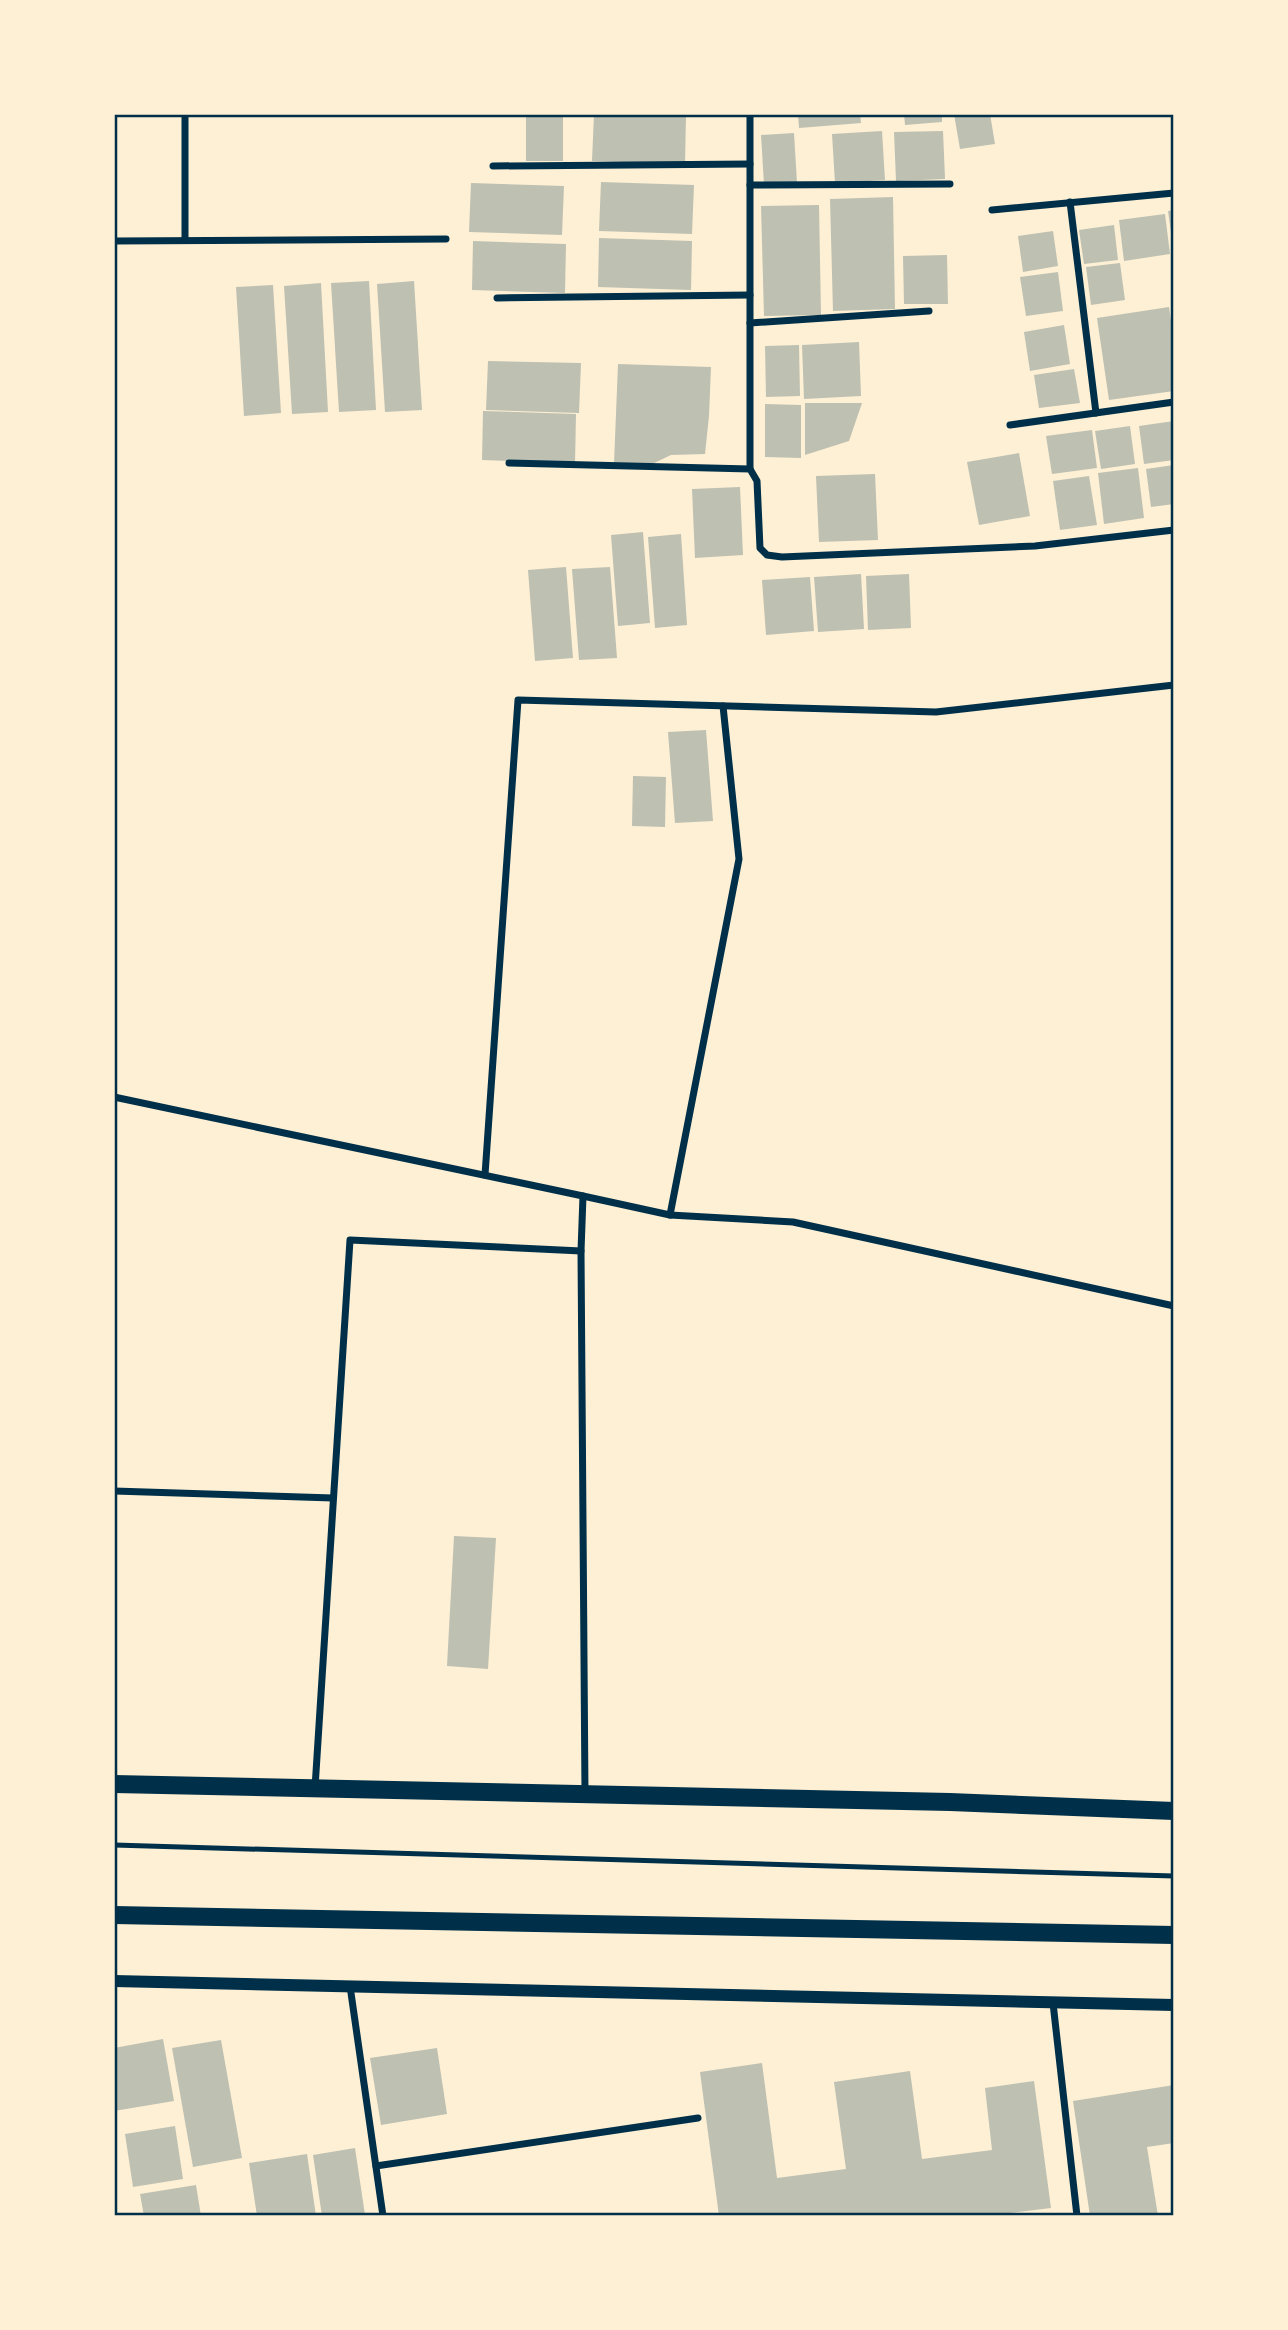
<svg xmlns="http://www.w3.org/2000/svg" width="1288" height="2330" font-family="'IBM Plex Sans',sans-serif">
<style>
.building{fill:#bec0b2}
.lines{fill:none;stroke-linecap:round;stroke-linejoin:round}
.service{stroke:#003049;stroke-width:5}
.minor{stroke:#003049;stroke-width:7}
.tertiary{stroke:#003049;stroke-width:12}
.primary{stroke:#003049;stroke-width:18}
.neatline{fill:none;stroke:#003049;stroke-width:2.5}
</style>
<rect width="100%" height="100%" fill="#fdf0d5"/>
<!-- building -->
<g class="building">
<rect x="526" y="114" width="37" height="47"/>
<polygon points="594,114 686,115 685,164 592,161"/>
<polygon points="798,114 860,114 861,123 799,128"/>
<polygon points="904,114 942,114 942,122 905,125"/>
<polygon points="954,114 990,114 995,144 960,149"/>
<polygon points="882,131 885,180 835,183 832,134"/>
<polygon points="943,131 945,179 896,181 894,132"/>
<polygon points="794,133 797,183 764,184 761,135"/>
<polygon points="601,182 694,185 692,234 599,231"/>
<polygon points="471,183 564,186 562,235 469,232"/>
<polygon points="893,197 895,309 833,311 830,199"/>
<polygon points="819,205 821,315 764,316 761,206"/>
<polygon points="1174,210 1174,247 1173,247 1168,211"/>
<polygon points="1165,214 1170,254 1124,261 1119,220"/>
<polygon points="1114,225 1118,260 1084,264 1079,230"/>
<polygon points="1053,231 1058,266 1023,272 1018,236"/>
<polygon points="599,238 692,241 691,290 598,287"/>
<polygon points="473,241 566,244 565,293 472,290"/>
<polygon points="947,255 948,304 904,304 903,256"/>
<polygon points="1120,263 1125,300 1091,305 1086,267"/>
<polygon points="1058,272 1063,311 1026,316 1020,277"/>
<polygon points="369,281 376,410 339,412 331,283"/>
<polygon points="414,281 422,410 385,412 377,284"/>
<polygon points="321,283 328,412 292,414 284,286"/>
<polygon points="273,285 281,413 244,416 236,287"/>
<polygon points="1169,307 1174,343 1174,391 1109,400 1097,318"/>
<polygon points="1064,325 1070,364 1030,371 1024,332"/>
<polygon points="859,342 861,396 804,399 802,345"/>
<polygon points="799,345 800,396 766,397 765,346"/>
<polygon points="488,361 581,363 579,413 486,410"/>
<polygon points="618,364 711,367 709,416 705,454 671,455 652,464 614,463"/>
<polygon points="1074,369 1080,403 1039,408 1034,375"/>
<polygon points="805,403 862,403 849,441 805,455"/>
<polygon points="765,404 801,405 801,458 765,457"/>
<polygon points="483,411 576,414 575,463 482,460"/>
<polygon points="1174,421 1174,460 1144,464 1139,426"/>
<polygon points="1130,426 1135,464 1101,469 1095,431"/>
<polygon points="1092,430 1097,468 1052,474 1046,436"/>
<polygon points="1019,453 1030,516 979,525 967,462"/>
<polygon points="1174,465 1174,504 1151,507 1146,469"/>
<polygon points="1138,468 1144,518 1104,524 1098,473"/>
<polygon points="875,474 878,540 819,542 816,476"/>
<polygon points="1089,476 1097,525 1060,530 1053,481"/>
<polygon points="740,487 743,555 695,558 692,489"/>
<polygon points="643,532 650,623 618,626 611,535"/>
<polygon points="681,534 687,625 655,628 648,537"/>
<polygon points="566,567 573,658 535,661 528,570"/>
<polygon points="610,567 617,658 579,660 572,569"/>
<polygon points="861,574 864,629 818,632 814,577"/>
<polygon points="909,574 911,628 868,630 866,576"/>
<polygon points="810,577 814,631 766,635 762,580"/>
<polygon points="706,730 713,821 675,823 668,732"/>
<polygon points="633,776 666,777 665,827 632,826"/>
<polygon points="454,1536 496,1538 488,1669 447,1666"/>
<polygon points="163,2039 174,2101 114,2111 114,2048"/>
<polygon points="221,2040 242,2158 193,2167 172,2048"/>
<polygon points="437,2048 447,2114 381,2125 370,2058"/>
<polygon points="762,2063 777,2178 846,2169 834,2082 910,2071 922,2159 992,2150 985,2088 1034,2081 1051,2208 986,2216 719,2216 700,2072"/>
<polygon points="1174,2085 1174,2143 1147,2147 1158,2216 1090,2216 1073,2101"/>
<polygon points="175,2126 183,2179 133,2187 125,2134"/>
<polygon points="355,2148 365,2215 322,2216 313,2155"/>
<polygon points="307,2154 316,2216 257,2216 249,2163"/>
<polygon points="196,2185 201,2216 144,2216 140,2194"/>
</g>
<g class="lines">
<!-- service -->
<polyline class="service" points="114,1845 1174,1876"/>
<!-- minor -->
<g class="minor">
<polyline points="750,114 750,469"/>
<polyline points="493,166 750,164"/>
<polyline points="750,185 950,184"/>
<polyline points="1070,202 1096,413"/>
<polyline points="992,210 1174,193"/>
<polyline points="185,240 185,114"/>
<polyline points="114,241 446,239"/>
<polyline points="497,298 750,295"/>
<polyline points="750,323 929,311"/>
<polyline points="1010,425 1174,402"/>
<polyline points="509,463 750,469 757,481 760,548 767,555 782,557 1035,546 1174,530"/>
<polyline points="114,1097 583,1196 581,1251 585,1794"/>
<polyline points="485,1175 518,700 936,712 1174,685"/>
<polyline points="583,1196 670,1215 793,1222 1174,1306"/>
<polyline points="670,1215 739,859 723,706"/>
<polyline points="114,1491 333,1498"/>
<polyline points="315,1788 350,1240 581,1251"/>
<polyline points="350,1986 383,2216"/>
<polyline points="1053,2003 1077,2216"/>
<polyline points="376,2166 698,2118"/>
</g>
<!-- tertiary -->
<polyline class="tertiary" points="114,1981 1174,2005"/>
<!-- primary -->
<g class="primary">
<polyline points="114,1784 950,1802 1174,1811"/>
<polyline points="114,1915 1174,1935"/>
</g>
</g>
<!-- border -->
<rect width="1288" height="2330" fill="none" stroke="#fdf0d5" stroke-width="231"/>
<rect x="116" y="116" width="1056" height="2098" class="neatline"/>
</svg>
